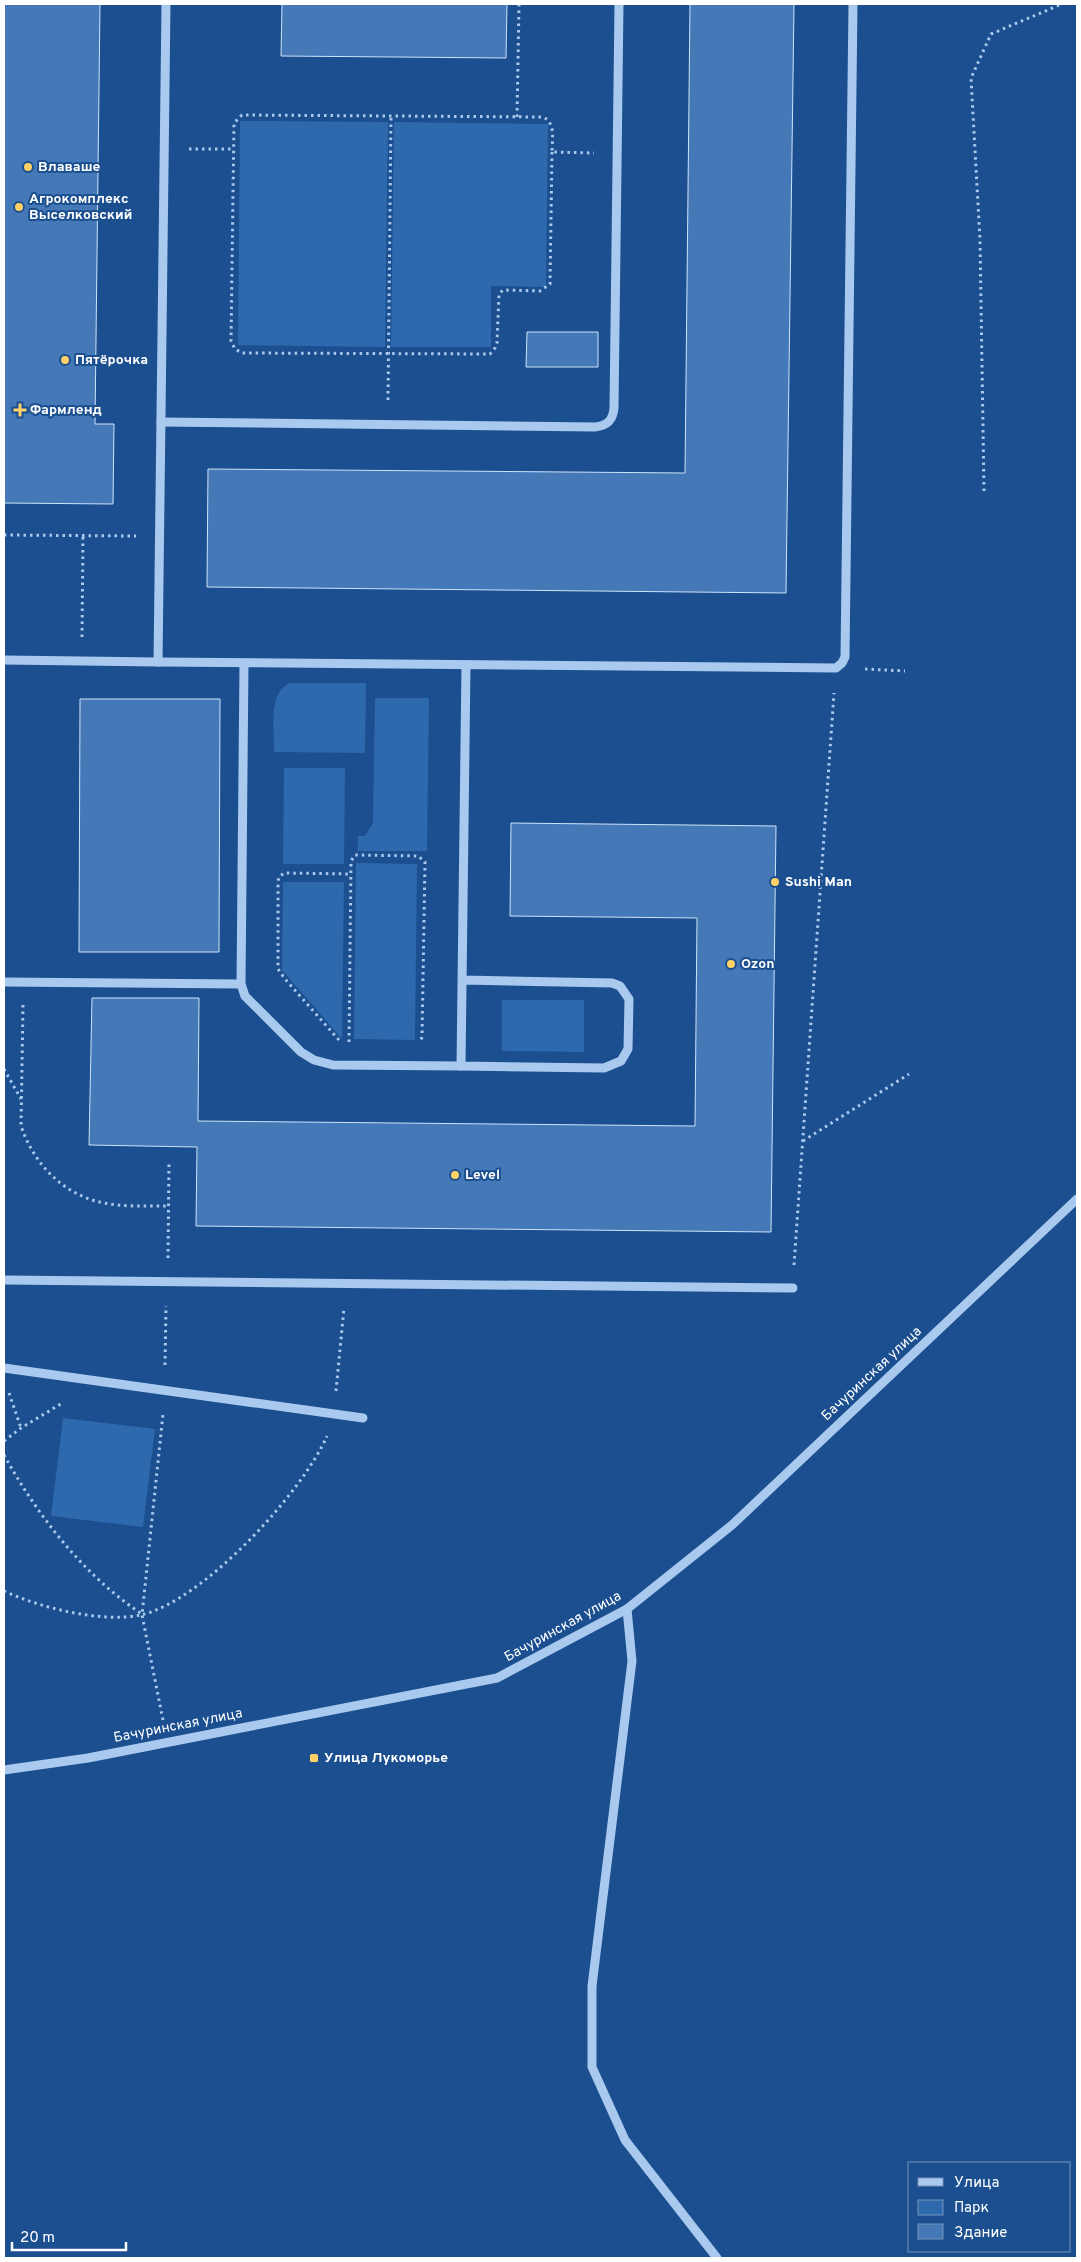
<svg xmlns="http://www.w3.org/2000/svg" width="1081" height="2262" font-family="Overpass,sans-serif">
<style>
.green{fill:#2e69ad}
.building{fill:#4478b7;stroke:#cfe3fa}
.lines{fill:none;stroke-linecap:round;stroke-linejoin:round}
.path{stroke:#a9c9ee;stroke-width:3;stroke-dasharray:2.5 4;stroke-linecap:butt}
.minor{stroke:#a9c9ee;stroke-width:9}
.poi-dot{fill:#ffd166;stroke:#1b4f8f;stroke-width:2}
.labels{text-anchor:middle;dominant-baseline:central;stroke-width:4;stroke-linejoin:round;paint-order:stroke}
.poi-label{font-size:14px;font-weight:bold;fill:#fff;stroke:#1b4f8f;text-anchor:start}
.street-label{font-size:14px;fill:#fff;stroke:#1b4f8f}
</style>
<rect width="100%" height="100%" fill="#1b4f8f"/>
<!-- green -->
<g class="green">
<polygon points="240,121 388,122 385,347 238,345"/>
<polygon points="394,122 548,124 546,287 491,286 491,347 391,347"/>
<path d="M 289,683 L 366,683 L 365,753 L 274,752 C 275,731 267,695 289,683 Z"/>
<polygon points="375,698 429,698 427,851 358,851 358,836 365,836 373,823"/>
<polygon points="284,768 345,768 344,864 283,864"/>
<polygon points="356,863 417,864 415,1040 354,1039"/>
<polygon points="283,882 344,882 342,1039 282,970"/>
<polygon points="502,1000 584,1000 584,1052 502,1051"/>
<polygon points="63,1418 155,1429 143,1527 51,1516"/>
</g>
<!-- building -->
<g class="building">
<polygon points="4,4 100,4 95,424 114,424 113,504 4,503"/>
<polygon points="282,4 507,4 506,58 281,56"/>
<polygon points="690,4 794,4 786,593 207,587 208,469 685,473"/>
<polygon points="527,332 598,332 598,367 526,367"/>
<polygon points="80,699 220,699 219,952 79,952"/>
<polygon points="511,823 776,826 771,1232 196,1226 197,1147 89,1145 92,998 199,998 198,1121 695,1126 697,918 510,916"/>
</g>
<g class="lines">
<!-- path -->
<g class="path">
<polyline points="517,117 519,4"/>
<polyline points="189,149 234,149"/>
<path d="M 552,152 L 550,284 L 540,291 L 503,290 L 499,294 L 497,343 L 495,348 L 490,354 L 242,353 L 235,349 L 231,341 L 234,123 L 242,115 L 543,117 C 556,123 552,139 552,152 L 594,153"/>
<polyline points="388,400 391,116"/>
<polyline points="984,491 980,240 971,78 991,34 1062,4"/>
<polyline points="4,535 136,536"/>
<polyline points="82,637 83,536"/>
<polyline points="865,669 905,671"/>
<path d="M 23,1005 L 21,1126 C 34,1164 63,1195 104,1203 C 125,1207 147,1206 169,1206"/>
<polyline points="339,1040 285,979 278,969 278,881 279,877 284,873 351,874"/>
<polyline points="349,1042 351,861 355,855 418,856 425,862 422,1037 420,1042"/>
<polyline points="4,1069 21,1099"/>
<polyline points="803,1141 909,1074"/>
<polyline points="168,1258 169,1161"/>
<polyline points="794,1265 834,693"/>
<polyline points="165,1365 166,1306"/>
<polyline points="336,1391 344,1308"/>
<polyline points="9,1393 21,1428"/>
<polyline points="4,1441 21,1428 64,1402"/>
<path d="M 4,1455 C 38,1516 83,1575 142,1614"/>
<path d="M 4,1591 C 41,1608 101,1623 141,1615 C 203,1601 302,1493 327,1436"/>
<polyline points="163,1720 142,1615 163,1414"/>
</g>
<!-- minor -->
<g class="minor">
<path d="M 161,422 L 595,427 C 607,426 613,420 614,408 L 619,4"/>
<polyline points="4,660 158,662 166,4"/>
<polyline points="158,662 836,668 842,663 845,657 853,4"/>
<polyline points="244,663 241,984 245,996 301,1052 314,1060 333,1065 461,1066"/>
<polyline points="463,980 612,983 620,986 629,999 628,1049 621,1061 604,1068 461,1066 466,665"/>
<polyline points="4,982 241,984"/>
<polyline points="4,1280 793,1288"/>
<polyline points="4,1368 363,1418"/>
<polyline points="627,1609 632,1661 592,1986 592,2067 625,2140 717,2258"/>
<polyline points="4,1770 88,1758 497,1678 627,1609 732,1525 1077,1199"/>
</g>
</g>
<!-- markers -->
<g class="poi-dot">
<circle cx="28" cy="167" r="5"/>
<circle cx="19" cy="207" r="5"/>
<circle cx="65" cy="360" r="5"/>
<path d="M17.5 402.5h5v5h5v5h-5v5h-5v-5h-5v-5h5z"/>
<circle cx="775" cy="882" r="5"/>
<circle cx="731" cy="964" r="5"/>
<circle cx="455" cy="1175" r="5"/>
<rect x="309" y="1753" width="10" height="10" rx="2.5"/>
</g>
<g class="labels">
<!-- poi labels -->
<g class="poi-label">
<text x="38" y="167">Влаваше</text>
<text x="29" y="199">Агрокомплекс<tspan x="29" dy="16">Выселковский</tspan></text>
<text x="75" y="360">Пятёрочка</text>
<text x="30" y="410">Фармленд</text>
<text x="785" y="882">Sushi Man</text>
<text x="741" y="964">Ozon</text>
<text x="465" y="1175">Level</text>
<text x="324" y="1758">Улица Лукоморье</text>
</g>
<!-- street labels -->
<g class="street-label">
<text transform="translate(872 1374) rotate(-43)">Бачуринская улица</text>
<text transform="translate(563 1627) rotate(-29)">Бачуринская улица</text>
<text transform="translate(178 1726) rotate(-11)">Бачуринская улица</text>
</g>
</g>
<!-- border -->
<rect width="1081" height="2262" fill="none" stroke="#ffffff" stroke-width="10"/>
<!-- legend -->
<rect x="908" y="2162" width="162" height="90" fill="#1b4f8f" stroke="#7695bc"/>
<rect x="918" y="2178" width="25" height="8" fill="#a9c9ee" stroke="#7695bc"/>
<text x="954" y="2187" font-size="15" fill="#ffffff">Улица</text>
<rect x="918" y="2200" width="25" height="15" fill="#2e69ad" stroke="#7695bc"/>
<text x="954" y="2212" font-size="15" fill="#ffffff">Парк</text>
<rect x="918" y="2224" width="25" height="15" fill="#4478b7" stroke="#7695bc"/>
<text x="954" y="2237" font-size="15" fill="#ffffff">Здание</text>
<!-- scale -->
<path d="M12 2242v8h114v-8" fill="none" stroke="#ffffff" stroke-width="2.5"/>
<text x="20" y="2242" font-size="15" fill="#ffffff" stroke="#1b4f8f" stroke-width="4" paint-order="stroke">20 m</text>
</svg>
